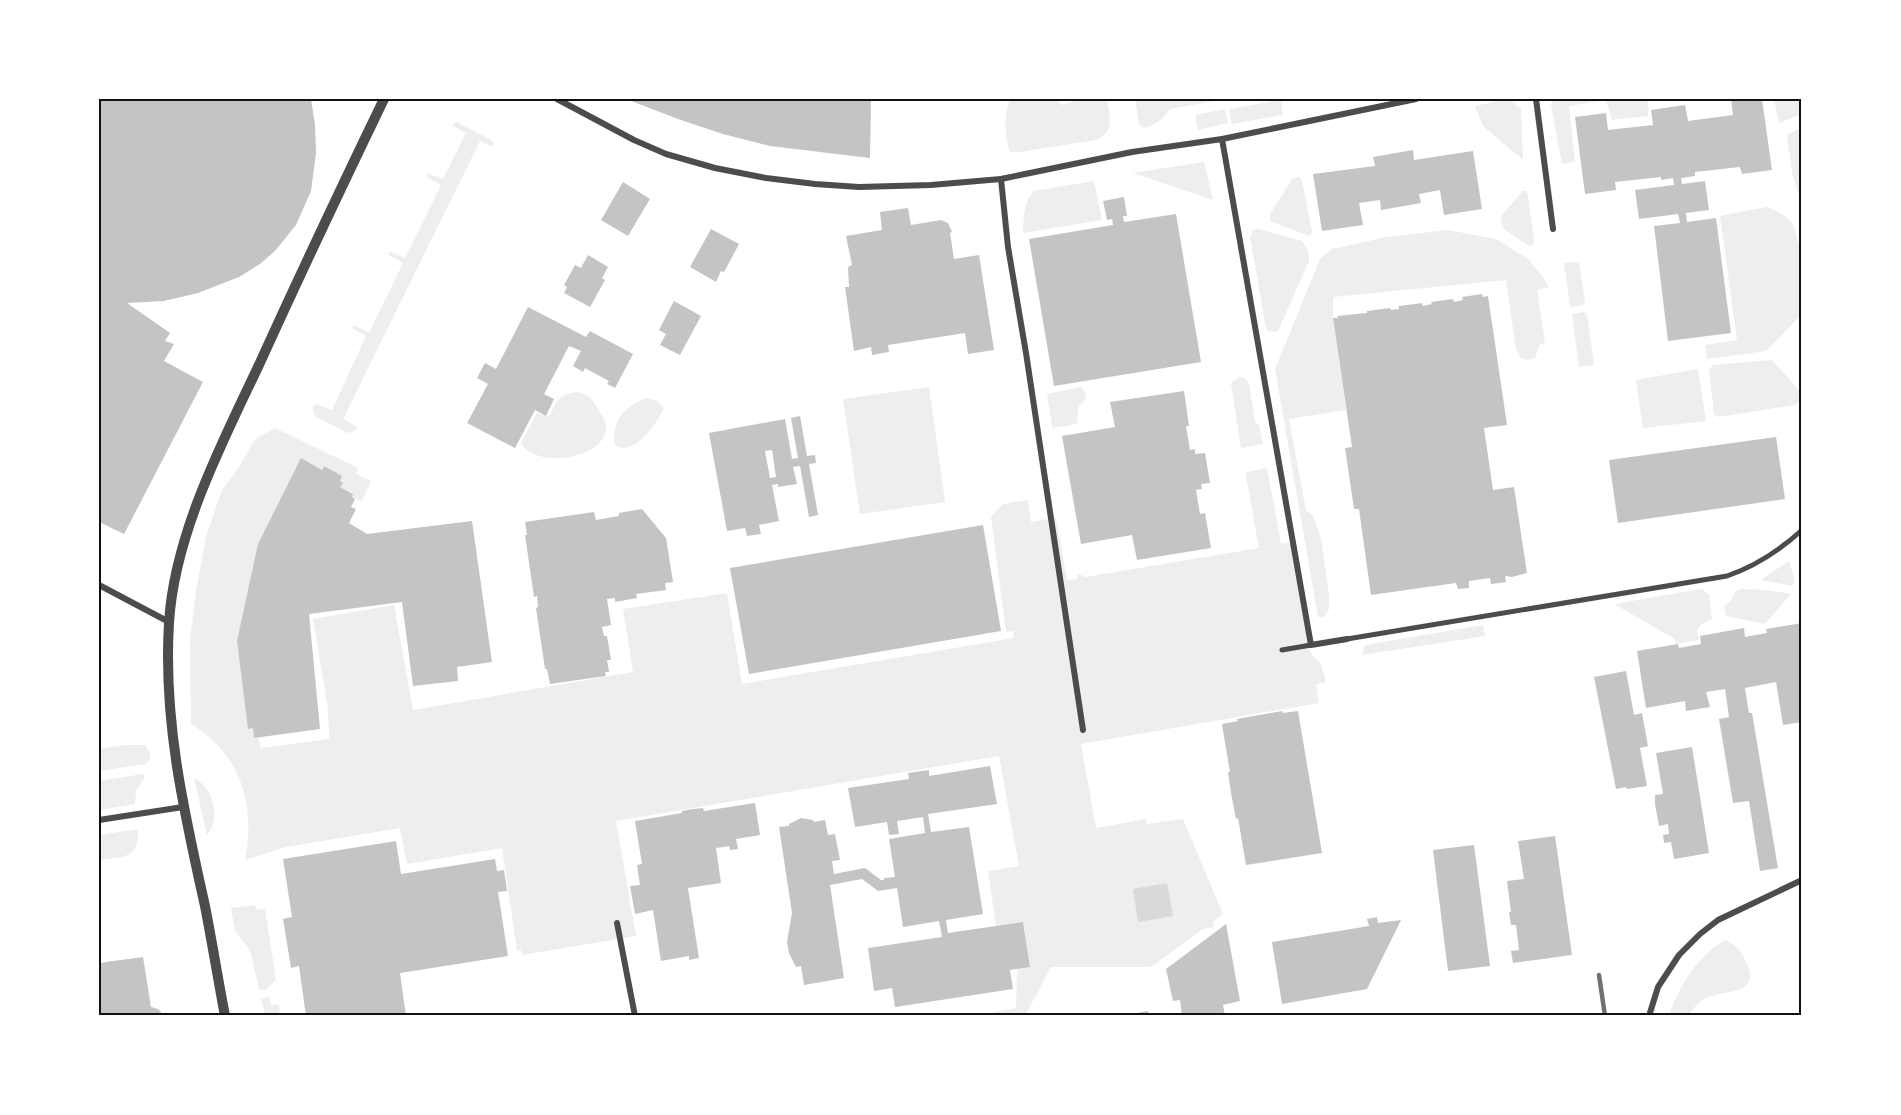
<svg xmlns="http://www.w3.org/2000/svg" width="1901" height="1115" font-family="'IBM Plex Sans',sans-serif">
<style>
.green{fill:#eee}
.water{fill:#d9d9d9}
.building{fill:#c4c4c4;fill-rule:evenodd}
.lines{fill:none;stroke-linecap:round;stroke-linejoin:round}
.pedestrian{stroke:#4c4c4c;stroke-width:5}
.minor{stroke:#4c4c4c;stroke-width:6}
.tertiary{stroke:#4c4c4c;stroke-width:10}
.rail{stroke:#707070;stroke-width:4.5}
.neatline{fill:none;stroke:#111;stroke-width:2}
</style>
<rect width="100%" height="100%" fill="#fff"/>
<!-- green -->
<g class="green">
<path d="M 1010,99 L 1055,99 L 1062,105 L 1072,102 L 1074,99 L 1107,99 C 1109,117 1116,131 1096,140 L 1019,152 L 1010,152 C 1004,137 1004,113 1010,99 Z"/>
<path d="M 1135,99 L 1225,99 L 1170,109 C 1163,119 1155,126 1143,128 L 1139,124 Z"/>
<polygon points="1508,99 1521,109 1523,160 1483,126 1475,106"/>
<polygon points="1553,99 1648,99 1648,116 1612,120 1606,100 1569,106 1575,162 1562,164 1551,104"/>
<polygon points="1774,99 1802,99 1802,114 1779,123"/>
<polygon points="1281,100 1283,115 1232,124 1229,109"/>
<polygon points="1225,109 1228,123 1198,130 1195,115"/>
<polygon points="457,122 491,140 494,144 491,146 480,141 343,419 356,426 357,429 350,433 346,432 316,417 314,414 313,407 316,404 332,410 366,336 352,328 354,325 369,333 403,263 390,256 388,254 391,252 405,258 441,185 428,178 427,173 443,179 466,133 453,126 454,123"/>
<polygon points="1802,127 1802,205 1792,173 1787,135"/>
<polygon points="1204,162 1213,200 1133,173"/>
<polygon points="1299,177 1302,180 1312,232 1309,236 1270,221 1270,214 1293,178"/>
<path d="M 1094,181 L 1102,220 L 1023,233 C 1024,218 1023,204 1033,191 Z"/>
<polygon points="1523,191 1527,191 1528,195 1534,241 1533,246 1528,245 1505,230 1501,223 1502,215"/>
<path d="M 1767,207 C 1775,211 1786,215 1791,222 C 1803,239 1804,294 1801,315 L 1766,351 L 1707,359 L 1705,345 L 1737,340 L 1720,216 Z"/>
<polygon points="1258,229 1302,241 1309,253 1309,261 1279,329 1276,332 1268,331 1266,328 1250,237 1253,230"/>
<polygon points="1448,230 1496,239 1528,259 1543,277 1549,287 1537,290 1545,343 1540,344 1535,358 1528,360 1521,358 1516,349 1506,280 1333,297 1333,318 1346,410 1289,419 1306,510 1313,516 1321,538 1329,595 1329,609 1324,617 1318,617 1275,369 1320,259 1332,249 1387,237"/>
<polygon points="1579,262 1585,302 1583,305 1570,307 1564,263"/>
<polygon points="1584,312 1587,314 1594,365 1579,367 1572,314"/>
<polygon points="1772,360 1799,390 1800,400 1795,405 1719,417 1714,414 1709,369 1713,365"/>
<polygon points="1698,369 1706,421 1643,428 1636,380"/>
<polygon points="1239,377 1244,378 1249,383 1255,421 1259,426 1263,444 1241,448 1231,383"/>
<polygon points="929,387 945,502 860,514 843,399"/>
<polygon points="1081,387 1086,394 1085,399 1078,408 1077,424 1053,428 1052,425 1047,394"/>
<path d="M 578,392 C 590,395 594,401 600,413 C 602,416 606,421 606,425 C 609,459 535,470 521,443 L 537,413 L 549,417 C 557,401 558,394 578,392 Z"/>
<path d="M 646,398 C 654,399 659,401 664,408 C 657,423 633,458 615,445 C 611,421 624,407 646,398 Z"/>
<path d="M 275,428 L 358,468 L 356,474 L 371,481 L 362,501 L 352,497 L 353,493 L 340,487 L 342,483 L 340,481 L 342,476 L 323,466 L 237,641 L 248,728 L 253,728 L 254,738 L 258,738 L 261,748 L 329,739 L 328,709 L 313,619 L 394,605 L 413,710 L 633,672 L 623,609 L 727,593 L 742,684 L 1014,638 L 1013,631 L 1006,632 L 991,517 L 1003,504 L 1028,500 L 1031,522 L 1056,518 L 1067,580 L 1077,579 L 1077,575 L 1079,574 L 1085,577 L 1259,548 L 1246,476 L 1247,472 L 1267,468 L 1281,544 L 1291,542 L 1310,652 L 1321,664 L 1326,682 L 1316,684 L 1319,703 L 1081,744 L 1096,828 L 1146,819 L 1147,824 L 1183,819 L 1223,914 L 1213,922 L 1214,927 L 1203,929 L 1151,967 L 1051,967 L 1025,1016 L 987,1016 L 990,1013 L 1016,1008 L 1017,969 L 1030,966 L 1023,922 L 996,926 L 988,871 L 1019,866 L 999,756 L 616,821 L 636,936 L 522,955 L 521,950 L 517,951 L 502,848 L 407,864 L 400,828 L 286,847 L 245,860 C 256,805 241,754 191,724 L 190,641 L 196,590 L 207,533 L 222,490 L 240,466 L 254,440 Z"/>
<polygon points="1789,561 1795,582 1792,586 1761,580"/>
<polygon points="1702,589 1709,595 1712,619 1702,624 1697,630 1699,640 1676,644 1675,639 1614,604"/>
<polygon points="1742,589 1767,590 1791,594 1765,624 1726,616 1724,606 1731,601 1735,591"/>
<polygon points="1483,625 1485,636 1362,655 1365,645"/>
<polygon points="126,745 145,745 150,753 150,759 146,764 99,771 99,749"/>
<polygon points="143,774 145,776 136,791 135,804 99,810 99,781"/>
<path d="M 194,778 C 214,788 221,819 207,835 Z"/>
<path d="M 138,829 C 140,859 123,857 99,860 L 99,835 Z"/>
<polygon points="255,905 256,910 265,909 276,980 266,990 259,990 252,957 248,948 235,931 231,908"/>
<path d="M 1726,940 C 1738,947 1742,952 1747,964 C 1761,997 1722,989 1704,999 C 1698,1002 1692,1011 1687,1016 L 1669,1016 C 1678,987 1699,954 1726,940 Z"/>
<polygon points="270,997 271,1005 279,1004 280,1016 265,1016 261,999"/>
</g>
<!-- water -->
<polygon class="water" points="1167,883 1173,916 1138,922 1133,889"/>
<!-- building -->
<g class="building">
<polygon points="99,99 311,99 315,125 316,153 311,191 296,225 275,251 260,264 239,277 198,293 164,301 127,303 170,333 165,341 174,344 164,361 203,382 124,534 99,522"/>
<polygon points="626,99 871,99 870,158 770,146 723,134 678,119"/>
<polygon points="1731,99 1762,99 1772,170 1742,174 1740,167 1695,172 1695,176 1681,178 1682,184 1705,181 1709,210 1686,213 1687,222 1716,218 1731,333 1668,341 1654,226 1680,223 1678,214 1639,219 1635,190 1674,185 1673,178 1661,180 1661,177 1615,182 1616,190 1585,194 1575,117 1606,113 1608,130 1653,125 1651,110 1685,105 1688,121 1733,115"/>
<polygon points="1413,150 1414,160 1473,151 1482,209 1444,215 1440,190 1419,194 1421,203 1381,210 1380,200 1359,203 1363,225 1322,231 1313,174 1375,166 1373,157"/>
<polygon points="623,182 650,199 628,236 601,220"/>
<polygon points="1124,197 1127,216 1123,216 1124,222 1176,214 1201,362 1054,386 1029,239 1113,225 1112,219 1107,220 1103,201"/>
<polygon points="908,208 911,225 941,220 948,223 952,232 950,233 954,259 979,255 994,350 968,354 965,333 888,345 889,352 872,355 871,347 854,351 845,287 849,287 848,267 852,265 846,236 882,230 880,212"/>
<polygon points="711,229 739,244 724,272 721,271 716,282 690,267"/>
<polygon points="588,255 608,267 602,278 605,280 590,307 564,293 567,287 564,285 575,265 581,268"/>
<polygon points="1482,294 1483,297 1488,296 1507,425 1484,428 1493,490 1514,487 1527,573 1512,577 1505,576 1506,582 1491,584 1490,578 1469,581 1469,588 1458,589 1456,583 1371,595 1359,509 1354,509 1345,448 1352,447 1333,318 1338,318 1337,316 1367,313 1367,311 1390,308 1391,310 1399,309 1399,306 1422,303 1423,306 1432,304 1431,302 1453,299 1454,302 1463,300 1462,297"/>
<polygon points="674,301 701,316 680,355 660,345 666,334 659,330"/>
<polygon points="528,307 586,337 590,331 633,354 615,388 607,384 609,381 585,368 583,372 573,366 581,351 569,346 544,394 554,399 546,416 535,410 515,448 467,423 488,384 477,378 485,363 496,369"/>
<polygon points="1184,391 1189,426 1186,426 1190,450 1195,449 1195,454 1205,453 1210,483 1201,484 1202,489 1196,490 1200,514 1205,513 1211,548 1137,560 1132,535 1081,544 1062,436 1115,427 1110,402"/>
<path d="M 800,416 L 807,456 L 815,455 L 816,463 L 809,464 L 818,515 L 809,517 L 800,466 L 793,467 L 797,484 L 778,487 L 778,484 L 772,485 L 779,521 L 759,525 L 761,534 L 747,536 L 745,528 L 727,531 L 709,433 L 785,419 L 792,459 L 798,458 L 791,418 ZM 772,450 L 776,477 L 770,478 L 765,451 Z"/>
<polygon points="1776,437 1785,499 1618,523 1609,460"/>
<polygon points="301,458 322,470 324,466 342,476 340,481 343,483 340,487 353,494 352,497 355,499 351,507 356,509 349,523 367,534 472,521 492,662 457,667 458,681 413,686 402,602 309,614 320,729 254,738 253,728 248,729 237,641 258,544"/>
<polygon points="642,509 666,538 673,582 665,583 666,590 636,594 637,598 615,602 615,598 607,599 611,625 602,627 604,636 607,636 611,660 607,660 609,672 605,672 606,676 550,684 547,669 545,669 536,608 538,607 537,596 534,597 525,535 527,535 525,522 594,512 596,520 619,516 619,513"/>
<polygon points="983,525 1001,631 749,674 730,568"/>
<polygon points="1802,623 1802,722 1783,725 1776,682 1745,688 1749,713 1752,713 1778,868 1760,871 1749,801 1733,803 1719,719 1729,717 1725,689 1706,692 1710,707 1686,711 1685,701 1646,708 1637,651 1678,644 1679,648 1701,644 1700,636 1744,628 1745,637 1767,633 1766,629"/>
<polygon points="1626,671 1634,715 1642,713 1648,746 1640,748 1647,786 1627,789 1626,787 1616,789 1594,677"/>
<polygon points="1282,711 1283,713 1298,711 1322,853 1246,865 1238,818 1236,819 1231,793 1228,772 1230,772 1222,724 1238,721 1237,719"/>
<polygon points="1692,747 1709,853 1674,859 1671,842 1664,843 1663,835 1669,834 1668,824 1659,826 1655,804 1655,795 1663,794 1656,753"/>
<polygon points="990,766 997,804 928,814 931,832 969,827 983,914 946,920 948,933 1023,922 1030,967 1010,970 1013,989 895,1007 892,988 874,991 868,948 942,937 939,921 903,927 897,888 878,891 862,879 830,885 844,978 804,985 801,966 796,967 789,953 787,942 792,913 779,827 789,826 789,824 801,818 813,820 814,822 825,820 828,835 835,834 840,860 832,861 834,874 865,868 881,880 884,880 884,878 895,877 889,839 925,833 923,817 897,821 899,834 889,835 887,822 855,827 848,788 909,779 908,773 929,770 929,776"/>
<polygon points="755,803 760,835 736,839 738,849 730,850 729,846 716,848 721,883 688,888 699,958 689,960 689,956 661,961 653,910 635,914 630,886 640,885 637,865 642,864 635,821 682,813 682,811 693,809 703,808 704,811"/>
<polygon points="1555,836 1572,955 1513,963 1511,951 1519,950 1516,925 1511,925 1509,912 1511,912 1507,881 1524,879 1518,841"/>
<polygon points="396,841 401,874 495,859 497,871 504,870 507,891 498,892 508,956 400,973 406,1016 306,1016 299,966 291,968 283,919 292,917 283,859"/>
<polygon points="1474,845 1490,966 1448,971 1433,850"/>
<polygon points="1377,917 1378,923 1401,920 1367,989 1282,1004 1272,942 1369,926 1367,919"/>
<polygon points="1226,924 1240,1001 1223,1005 1225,1016 1182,1016 1180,1000 1173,1001 1166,969"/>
<polygon points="143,957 151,1007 158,1009 161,1012 159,1016 99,1016 99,963"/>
<polygon points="1148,1011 1149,1016 1126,1016 1126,1015"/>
</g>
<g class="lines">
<!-- pedestrian -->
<g class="pedestrian">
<path d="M 1347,639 L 1727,576 C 1756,566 1779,551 1802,530"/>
<polyline points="1282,650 1311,645"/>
</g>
<!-- minor -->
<g class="minor">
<polyline points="557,99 634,140 666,154 715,168 766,178 815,184 859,187 931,185 1001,179 1132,152 1222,139 1416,99"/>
<polyline points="1536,99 1553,229"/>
<polyline points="1222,139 1311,645 1347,639"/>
<polyline points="1001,179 1008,247 1026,353 1083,730"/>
<polyline points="99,585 169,622"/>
<polyline points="99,820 183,807"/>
<polyline points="617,923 635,1016"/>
<polyline points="1649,1016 1658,987 1679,955 1700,934 1718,920 1802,880"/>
</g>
<!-- tertiary -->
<path class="tertiary" d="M 225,1016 C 218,979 212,942 205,906 C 184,812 163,720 169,623 C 174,536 221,445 258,367 C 299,277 341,188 384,99"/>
<!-- rail -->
<polyline class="rail" points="1599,975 1605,1016"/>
</g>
<!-- border -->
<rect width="1901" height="1115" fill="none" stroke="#ffffff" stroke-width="201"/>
<rect x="100" y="100" width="1700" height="914" class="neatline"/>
</svg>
